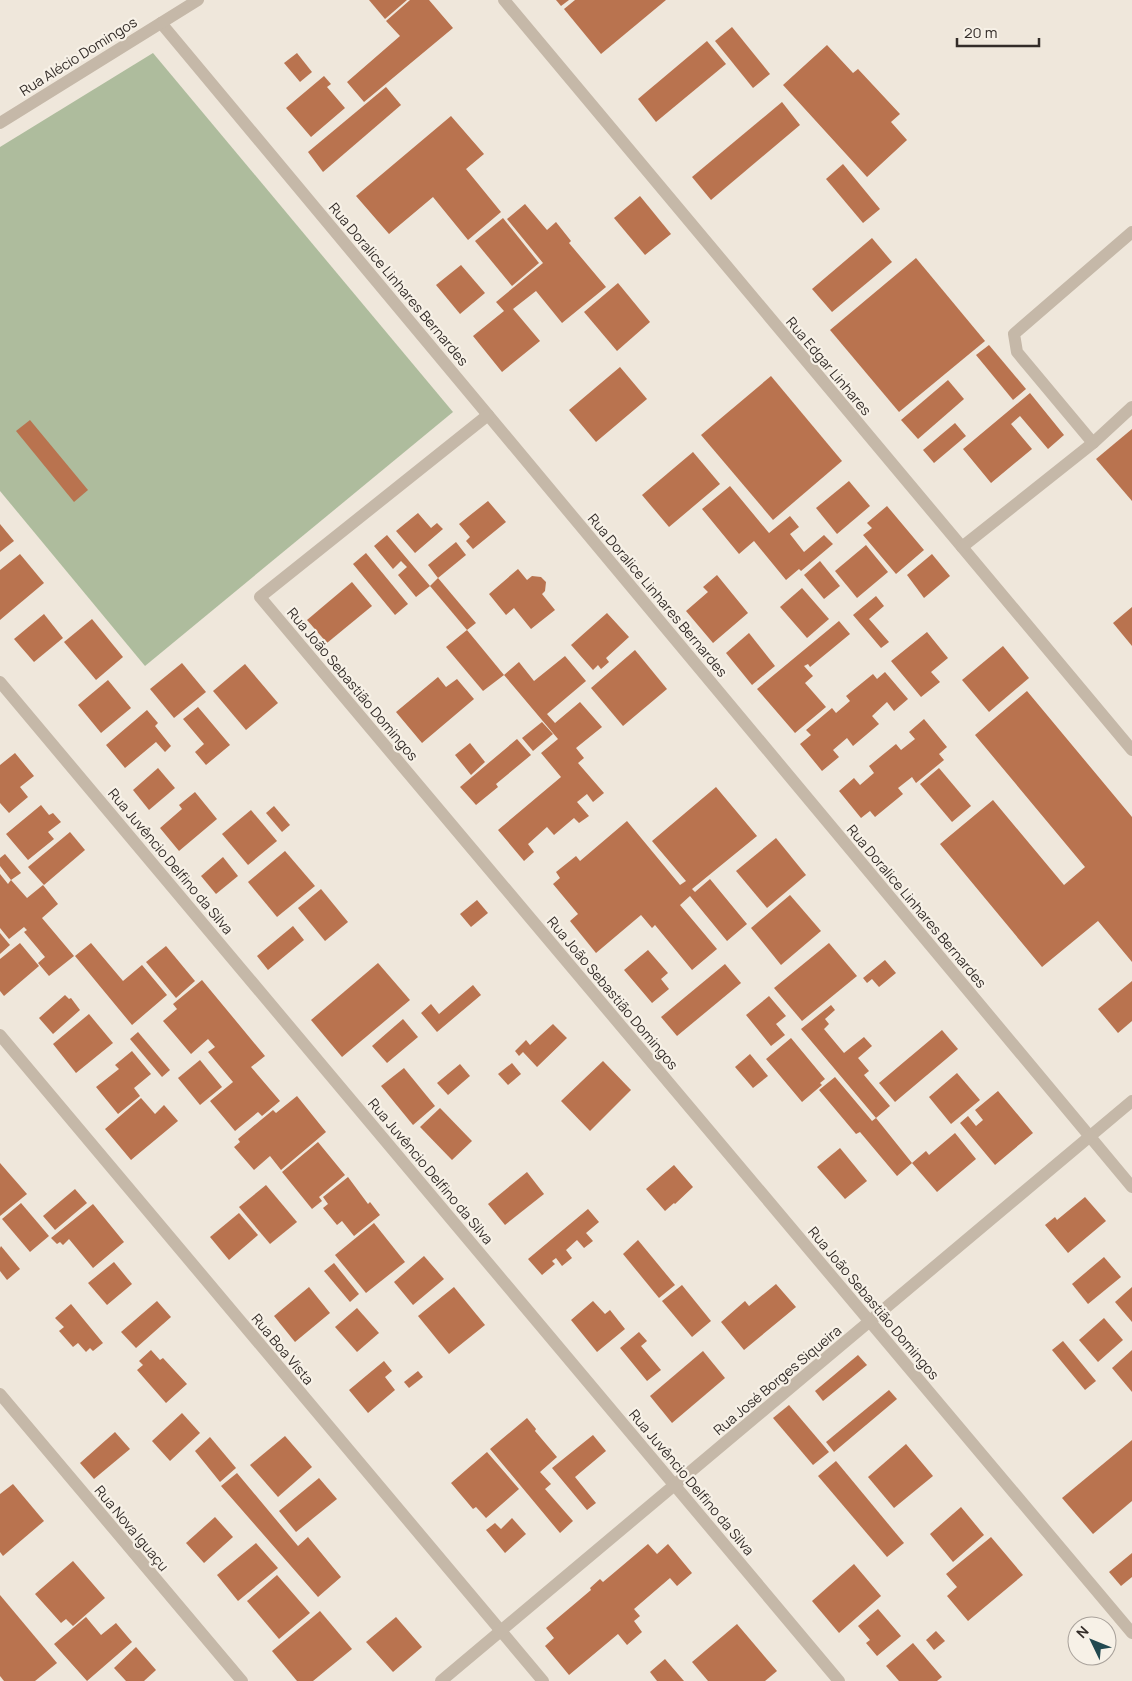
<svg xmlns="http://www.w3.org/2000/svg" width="1132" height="1681" font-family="Manrope,sans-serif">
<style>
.green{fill:#aebc9d}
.building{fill:#b9734f}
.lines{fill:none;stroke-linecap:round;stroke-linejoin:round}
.minor{stroke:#c5b8a8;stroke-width:12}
.labels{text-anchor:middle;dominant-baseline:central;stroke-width:4.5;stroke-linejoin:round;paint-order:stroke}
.street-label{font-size:14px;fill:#332c28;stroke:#f7f1e7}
</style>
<rect width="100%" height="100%" fill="#efe7db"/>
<!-- green -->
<polygon class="green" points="153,53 453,412 145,666 0,491 0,147"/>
<!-- building -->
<g class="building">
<polygon points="369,0 407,0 385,19"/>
<polygon points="410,0 429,0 453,28 364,102 347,82 400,36 386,21"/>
<polygon points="556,0 569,0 561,6"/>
<polygon points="575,0 666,0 601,54 564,9"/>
<polygon points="732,27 770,74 753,88 715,41"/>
<polygon points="707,41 726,64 656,122 638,99"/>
<polygon points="827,45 853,73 858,69 900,114 891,122 907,140 867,177 783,85"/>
<polygon points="297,53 312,72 300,82 284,63"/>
<polygon points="324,76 331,84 327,87 345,108 311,137 286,108"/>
<polygon points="386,87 401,105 323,172 308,152"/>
<polygon points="782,102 800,125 711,200 692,177"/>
<polygon points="451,116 484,154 466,169 501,212 468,240 433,197 389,234 356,196"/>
<polygon points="843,164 880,209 863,223 826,179"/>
<polygon points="640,196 671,234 645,255 614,218"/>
<polygon points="525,204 547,230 556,222 571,241 569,243 606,287 562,323 536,291 513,309 540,341 502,372 473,336 504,311 496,302 543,263 507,219"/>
<polygon points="503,218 539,263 512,286 475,241"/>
<polygon points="872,238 892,262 832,312 812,289"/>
<polygon points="916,258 985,341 899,412 830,330"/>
<polygon points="461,265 485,293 460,314 436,285"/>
<polygon points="618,283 650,322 617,351 584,312"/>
<polygon points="989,345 1026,389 1013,400 976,355"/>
<polygon points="620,367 647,399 596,442 569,410"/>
<polygon points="771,376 842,461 773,520 701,435"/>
<polygon points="948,380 964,399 918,439 901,420"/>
<polygon points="1030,393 1064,435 1048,449 1020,416 1011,424 1032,449 991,483 963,449"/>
<polygon points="30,420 88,490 74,502 16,431"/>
<polygon points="955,423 966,436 934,463 923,450"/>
<polygon points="1132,429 1132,501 1096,459"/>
<polygon points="693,452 720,484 669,527 642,495"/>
<polygon points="849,481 870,506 837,534 816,508"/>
<polygon points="730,486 769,533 790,516 799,527 790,534 804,552 824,535 833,544 801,571 799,569 786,580 754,541 739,554 702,509"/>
<polygon points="488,501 506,522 473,549 466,541 470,537 459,524"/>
<polygon points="887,506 924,550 896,574 863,535 872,528 867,523"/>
<polygon points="418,513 431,528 437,523 443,529 415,553 396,531"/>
<polygon points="0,524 14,541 0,552"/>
<polygon points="387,535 430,586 416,597 398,575 407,567 401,561 393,569 374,546"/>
<polygon points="456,542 466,555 438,578 428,565"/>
<polygon points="866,545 888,572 857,598 835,571"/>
<polygon points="366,553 408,604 395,615 353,564"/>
<polygon points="20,554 44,583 0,620 0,570"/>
<polygon points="932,554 950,576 924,598 907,575"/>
<polygon points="820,561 840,586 824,599 804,575"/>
<polygon points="518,569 527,580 532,576 541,577 546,582 545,591 542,594 555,610 531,629 514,608 506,615 489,594"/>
<polygon points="717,575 748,613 713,643 686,611 708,592 703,587"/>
<polygon points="438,578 476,623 467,630 430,586"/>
<polygon points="352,582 372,606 327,643 307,620"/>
<polygon points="802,588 829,619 807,638 780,607"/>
<polygon points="876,596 884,606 869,619 889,642 881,648 853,615"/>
<polygon points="1132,607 1132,646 1113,623"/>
<polygon points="607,613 629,637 606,658 609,662 601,669 598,665 593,670 571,645"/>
<polygon points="44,614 63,638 34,662 14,639"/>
<polygon points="92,619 123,657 96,680 64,642"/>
<polygon points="839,621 850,634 810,667 808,664 804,666 813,676 805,683 826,707 795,733 757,689"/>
<polygon points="467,630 504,675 483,691 446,647"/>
<polygon points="927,632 948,658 931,672 940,682 921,697 891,661"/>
<polygon points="749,633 775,666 752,685 726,653"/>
<polygon points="1003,646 1029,678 989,712 962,680"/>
<polygon points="635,650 667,689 623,726 591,688"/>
<polygon points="565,656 586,681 547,714 555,723 580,702 602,727 576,748 584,758 578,763 604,793 593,802 587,794 577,802 589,816 579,823 574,818 554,835 547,827 528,844 534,852 524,861 498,830 561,777 541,753 558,739 504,675 519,662 534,681"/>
<polygon points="182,663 206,692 174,718 150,689"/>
<polygon points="245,664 278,703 246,730 213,691"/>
<polygon points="885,672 908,699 894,711 887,702 872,716 879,724 853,746 847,738 833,750 839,757 822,771 800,744 811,735 806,730 832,708 836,713 850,701 846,696 873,674 877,679"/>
<polygon points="438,677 446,687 457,679 474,699 422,743 396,712"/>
<polygon points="108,680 131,708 101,733 78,705"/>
<polygon points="1027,691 1132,817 1132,962 1098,921 1042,967 940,844 993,800 1064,885 1085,867 975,735"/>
<polygon points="198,707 230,745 206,765 195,752 204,744 183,719"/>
<polygon points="147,710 158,723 155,726 171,746 165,752 156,742 125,768 106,745"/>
<polygon points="924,719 947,747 939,754 944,760 916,783 912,777 898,788 903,794 875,817 870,811 861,818 839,791 854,778 860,785 874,773 869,766 896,744 901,750 915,739 909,732"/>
<polygon points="542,722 553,734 533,751 522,738"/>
<polygon points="517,739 531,755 496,784 498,787 476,805 460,787"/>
<polygon points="470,743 485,762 471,775 455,755"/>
<polygon points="15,753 34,776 20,787 28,797 9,813 0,803 0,765"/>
<polygon points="158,768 175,788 149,810 133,790"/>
<polygon points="939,768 971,806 952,822 920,784"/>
<polygon points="716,787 757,836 692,889 695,892 710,879 747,924 727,941 690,896 680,905 717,949 692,970 655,925 652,928 641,915 596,953 570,921 578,914 553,884 560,878 556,872 576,856 580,861 627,821 680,885 686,881 652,841"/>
<polygon points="195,792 217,819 179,851 160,828 182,809 179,805"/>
<polygon points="41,805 49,815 53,813 61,822 48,832 54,839 28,860 6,834"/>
<polygon points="274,806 290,825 282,832 266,813"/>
<polygon points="251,810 277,841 248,865 222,834"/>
<polygon points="70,832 85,850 44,885 28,867"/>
<polygon points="776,838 806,875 767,908 736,871"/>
<polygon points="285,851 315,886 277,917 248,882"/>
<polygon points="5,854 21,873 11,880 27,898 43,885 58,904 42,918 74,956 49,976 38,963 45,957 24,932 27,930 24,927 9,939 0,928 0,874 8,884 11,880 0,866 0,858"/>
<polygon points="223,857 238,876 216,894 201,876"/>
<polygon points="321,889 348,922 325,941 298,908"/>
<polygon points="790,895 821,931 781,965 751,928"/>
<polygon points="477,900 488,913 471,927 460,914"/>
<polygon points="293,926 304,940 268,970 257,956"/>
<polygon points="0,933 10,945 0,954"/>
<polygon points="20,943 39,966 4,996 0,991 0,959"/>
<polygon points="91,943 123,981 142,965 167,995 132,1025 75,956"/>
<polygon points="829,943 857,976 802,1021 774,988"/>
<polygon points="166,946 195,981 176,998 146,962"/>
<polygon points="648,950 668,973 661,979 669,989 652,1003 624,970"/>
<polygon points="885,960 896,973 879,987 872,979 867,983 863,978"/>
<polygon points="378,963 410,1000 342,1057 311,1020"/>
<polygon points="725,964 741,983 677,1036 661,1017"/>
<polygon points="202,980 265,1056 251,1067 280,1101 262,1116 258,1112 235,1131 210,1101 233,1082 208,1052 215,1047 208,1039 191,1054 163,1021 177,1009 173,1004"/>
<polygon points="1132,981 1132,1021 1118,1033 1098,1009"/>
<polygon points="473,985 481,995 437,1032 421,1013 431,1004 439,1014"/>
<polygon points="65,995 69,999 71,998 80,1010 53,1034 39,1018"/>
<polygon points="769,996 786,1016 776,1024 785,1035 771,1046 746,1015"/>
<polygon points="831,1005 835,1010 825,1019 829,1024 824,1029 844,1053 864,1037 872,1046 858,1058 869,1071 864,1075 890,1106 876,1118 912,1163 897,1176 860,1132 856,1134 819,1090 835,1077 872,1121 876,1118 801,1029"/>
<polygon points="89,1014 113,1043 76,1073 53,1044"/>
<polygon points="403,1019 418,1037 387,1063 372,1046"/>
<polygon points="553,1024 567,1038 537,1067 523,1052 519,1056 515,1051 526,1040 530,1045"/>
<polygon points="942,1030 958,1049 895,1102 879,1083"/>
<polygon points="138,1032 170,1070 162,1077 130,1039"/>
<polygon points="791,1038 825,1079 820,1083 822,1085 802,1102 766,1059"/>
<polygon points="132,1051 151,1074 134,1088 140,1096 118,1114 96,1087 119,1069 115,1065"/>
<polygon points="750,1054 768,1076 753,1088 735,1067"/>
<polygon points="200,1060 222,1087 200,1105 178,1078"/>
<polygon points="603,1061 631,1090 590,1131 561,1101"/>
<polygon points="512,1063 521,1074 508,1085 498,1074"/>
<polygon points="460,1064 470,1076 448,1095 437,1083"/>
<polygon points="404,1068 435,1106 413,1125 381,1086"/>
<polygon points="957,1073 980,1100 951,1124 929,1097"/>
<polygon points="998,1091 1033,1133 995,1165 960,1123 968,1116 976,1126 983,1120 975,1110"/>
<polygon points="297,1096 326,1132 281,1170 270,1156 254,1170 234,1147 240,1142 238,1139 273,1110 276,1113"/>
<polygon points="141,1098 155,1114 164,1105 178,1121 131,1160 105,1129"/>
<polygon points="440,1108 472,1141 452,1160 420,1127"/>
<polygon points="955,1133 976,1159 937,1192 912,1163 926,1151 929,1155"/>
<polygon points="318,1142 345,1175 319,1197 322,1201 312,1209 282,1172"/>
<polygon points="840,1148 867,1181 845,1199 817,1167"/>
<polygon points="0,1163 27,1194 0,1216"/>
<polygon points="674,1165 693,1187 675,1204 674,1203 665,1211 646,1189"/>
<polygon points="527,1172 544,1194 505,1225 488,1204"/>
<polygon points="348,1177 368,1204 370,1202 380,1215 354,1236 342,1221 337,1225 323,1208 328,1204 323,1197"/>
<polygon points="266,1185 297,1222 270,1244 239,1207"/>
<polygon points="75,1189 87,1203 55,1230 43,1216"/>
<polygon points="1085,1197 1106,1221 1068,1253 1045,1225 1055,1217 1057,1220"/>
<polygon points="21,1203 49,1236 30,1252 2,1219"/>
<polygon points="93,1204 124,1242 93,1268 69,1239 63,1245 60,1242 57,1244 51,1238"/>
<polygon points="588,1209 599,1222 586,1233 593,1241 584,1248 577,1240 566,1250 572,1258 562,1266 556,1258 552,1261 555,1264 542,1275 528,1259"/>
<polygon points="239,1213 258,1235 229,1260 210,1237"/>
<polygon points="374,1223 405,1262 366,1293 335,1255"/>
<polygon points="638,1240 675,1285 659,1298 623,1254"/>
<polygon points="1,1246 20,1269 7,1280 0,1271 0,1248"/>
<polygon points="424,1256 444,1279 413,1305 394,1282"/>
<polygon points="1104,1257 1121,1277 1088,1304 1072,1284"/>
<polygon points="114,1262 132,1284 107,1305 88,1283"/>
<polygon points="334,1263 359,1294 350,1302 324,1271"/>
<polygon points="776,1284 796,1307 744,1350 721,1322 745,1301 749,1306"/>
<polygon points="682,1285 711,1321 692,1337 662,1301"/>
<polygon points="309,1287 330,1313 295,1342 274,1316"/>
<polygon points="454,1287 485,1325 449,1354 418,1316"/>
<polygon points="1132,1287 1132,1322 1115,1302"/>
<polygon points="157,1301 171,1317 136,1348 121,1332"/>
<polygon points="593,1301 605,1314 610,1310 625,1329 597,1352 571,1320"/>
<polygon points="71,1304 103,1343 93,1351 90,1348 86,1352 78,1343 73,1347 59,1331 64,1327 55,1318"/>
<polygon points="357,1308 379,1333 357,1352 335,1327"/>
<polygon points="1104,1318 1123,1340 1098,1362 1079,1340"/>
<polygon points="639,1332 647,1341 641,1346 661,1370 647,1381 620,1348"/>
<polygon points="1063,1341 1096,1381 1085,1390 1052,1350"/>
<polygon points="151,1350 160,1360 163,1358 187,1384 166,1403 137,1370 143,1365 139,1361"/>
<polygon points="1132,1350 1132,1392 1112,1368"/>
<polygon points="703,1351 725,1378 672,1423 650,1396"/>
<polygon points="858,1355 867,1365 823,1401 815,1391"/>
<polygon points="384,1361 392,1371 385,1377 395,1390 368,1413 349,1390"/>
<polygon points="418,1371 423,1377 409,1388 404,1382"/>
<polygon points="889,1390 897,1399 834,1452 826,1442"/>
<polygon points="789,1405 829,1452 813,1465 773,1418"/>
<polygon points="182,1413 200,1433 170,1461 152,1441"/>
<polygon points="527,1418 536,1429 535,1431 557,1457 540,1472 551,1484 545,1489 573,1521 560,1533 490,1449"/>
<polygon points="115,1432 130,1449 94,1479 80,1463"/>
<polygon points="593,1435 606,1451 575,1477 596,1503 587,1510 552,1468"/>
<polygon points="285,1436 312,1467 278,1497 250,1465"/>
<polygon points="210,1437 236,1468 220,1482 195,1451"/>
<polygon points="1132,1440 1132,1501 1093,1534 1062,1498"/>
<polygon points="906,1444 933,1476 894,1508 868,1477"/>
<polygon points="487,1452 519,1489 486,1518 476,1507 473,1509 451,1483"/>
<polygon points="836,1461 904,1543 887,1557 818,1476"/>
<polygon points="237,1473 298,1546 308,1537 341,1577 318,1597 221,1486"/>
<polygon points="319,1478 337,1499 296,1532 279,1511"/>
<polygon points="13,1484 44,1521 3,1556 0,1552 0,1494"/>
<polygon points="961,1507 984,1535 953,1562 930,1534"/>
<polygon points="215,1517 233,1537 204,1563 186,1543"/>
<polygon points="512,1518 526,1534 505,1553 486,1530 495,1523 501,1529"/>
<polygon points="991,1537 1023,1575 968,1621 947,1596 957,1587 946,1574"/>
<polygon points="256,1543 278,1568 238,1601 217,1575"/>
<polygon points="648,1544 657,1554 668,1544 692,1573 677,1586 670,1578 634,1609 640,1616 634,1621 642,1632 627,1645 618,1634 569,1675 545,1646 554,1638 546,1628 591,1590 590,1588 600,1579 603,1582"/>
<polygon points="1132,1553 1132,1577 1121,1586 1109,1572"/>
<polygon points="73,1561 105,1598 73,1626 66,1619 61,1623 35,1594"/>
<polygon points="854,1564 881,1596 839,1633 812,1601"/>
<polygon points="277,1575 310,1613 279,1639 247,1601"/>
<polygon points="0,1595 57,1663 35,1681 4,1681 0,1676"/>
<polygon points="878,1609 901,1636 877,1656 866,1643 870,1640 858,1626"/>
<polygon points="320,1611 352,1649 313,1681 297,1681 272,1651"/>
<polygon points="86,1617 101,1635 116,1623 132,1642 87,1681 54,1644"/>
<polygon points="396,1617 422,1647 393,1672 366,1642"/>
<polygon points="737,1624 777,1671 765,1681 708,1681 692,1662"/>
<polygon points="936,1631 945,1641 934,1650 926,1640"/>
<polygon points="913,1643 942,1677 937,1681 899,1681 886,1666"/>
<polygon points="136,1647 156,1670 144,1681 126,1681 114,1668"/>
<polygon points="665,1659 684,1681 657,1681 650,1672"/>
</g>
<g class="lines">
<!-- minor -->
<g class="minor">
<polyline points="504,0 1132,750"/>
<polyline points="161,23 1132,1187"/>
<polyline points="0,123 198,0"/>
<polyline points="488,415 260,597 1132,1633"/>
<polyline points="1093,443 1017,352 1014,334 1132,232"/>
<polyline points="962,547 1093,443 1132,407"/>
<polyline points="0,682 839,1681"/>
<polyline points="0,1035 543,1681"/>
<polyline points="0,1394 242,1681"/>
<polyline points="441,1681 1132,1101"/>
</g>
</g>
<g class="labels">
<!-- street labels -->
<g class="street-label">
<text transform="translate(78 56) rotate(-32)">Rua Alécio Domingos</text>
<text transform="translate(399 284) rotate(50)">Rua Doralice Linhares Bernardes</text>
<text transform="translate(829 366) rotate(50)">Rua Edgar Linhares</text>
<text transform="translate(658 595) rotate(50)">Rua Doralice Linhares Bernardes</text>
<text transform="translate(353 684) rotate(50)">Rua João Sebastião Domingos</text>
<text transform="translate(171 861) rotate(50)">Rua Juvêncio Delfino da Silva</text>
<text transform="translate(917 906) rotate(50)">Rua Doralice Linhares Bernardes</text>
<text transform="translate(613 993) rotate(50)">Rua João Sebastião Domingos</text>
<text transform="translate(431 1171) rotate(50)">Rua Juvêncio Delfino da Silva</text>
<text transform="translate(874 1303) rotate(50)">Rua João Sebastião Domingos</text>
<text transform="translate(283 1349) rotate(50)">Rua Boa Vista</text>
<text transform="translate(777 1380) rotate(-40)">Rua José Borges Siqueira</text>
<text transform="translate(692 1482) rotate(50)">Rua Juvêncio Delfino da Silva</text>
<text transform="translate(132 1528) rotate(50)">Rua Nova Iguaçu</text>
</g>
</g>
<!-- north arrow -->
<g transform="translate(1092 1641) rotate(313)"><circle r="24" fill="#f7f1e7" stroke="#a9a29b"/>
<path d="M0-4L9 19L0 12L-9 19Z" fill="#224950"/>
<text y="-8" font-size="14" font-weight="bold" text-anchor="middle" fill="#332c28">N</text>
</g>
<!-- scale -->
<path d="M957 38v8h82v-8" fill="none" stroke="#332c28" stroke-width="2.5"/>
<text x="964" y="38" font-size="15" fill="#332c28" stroke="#f7f1e7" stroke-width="4" paint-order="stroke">20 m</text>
</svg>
